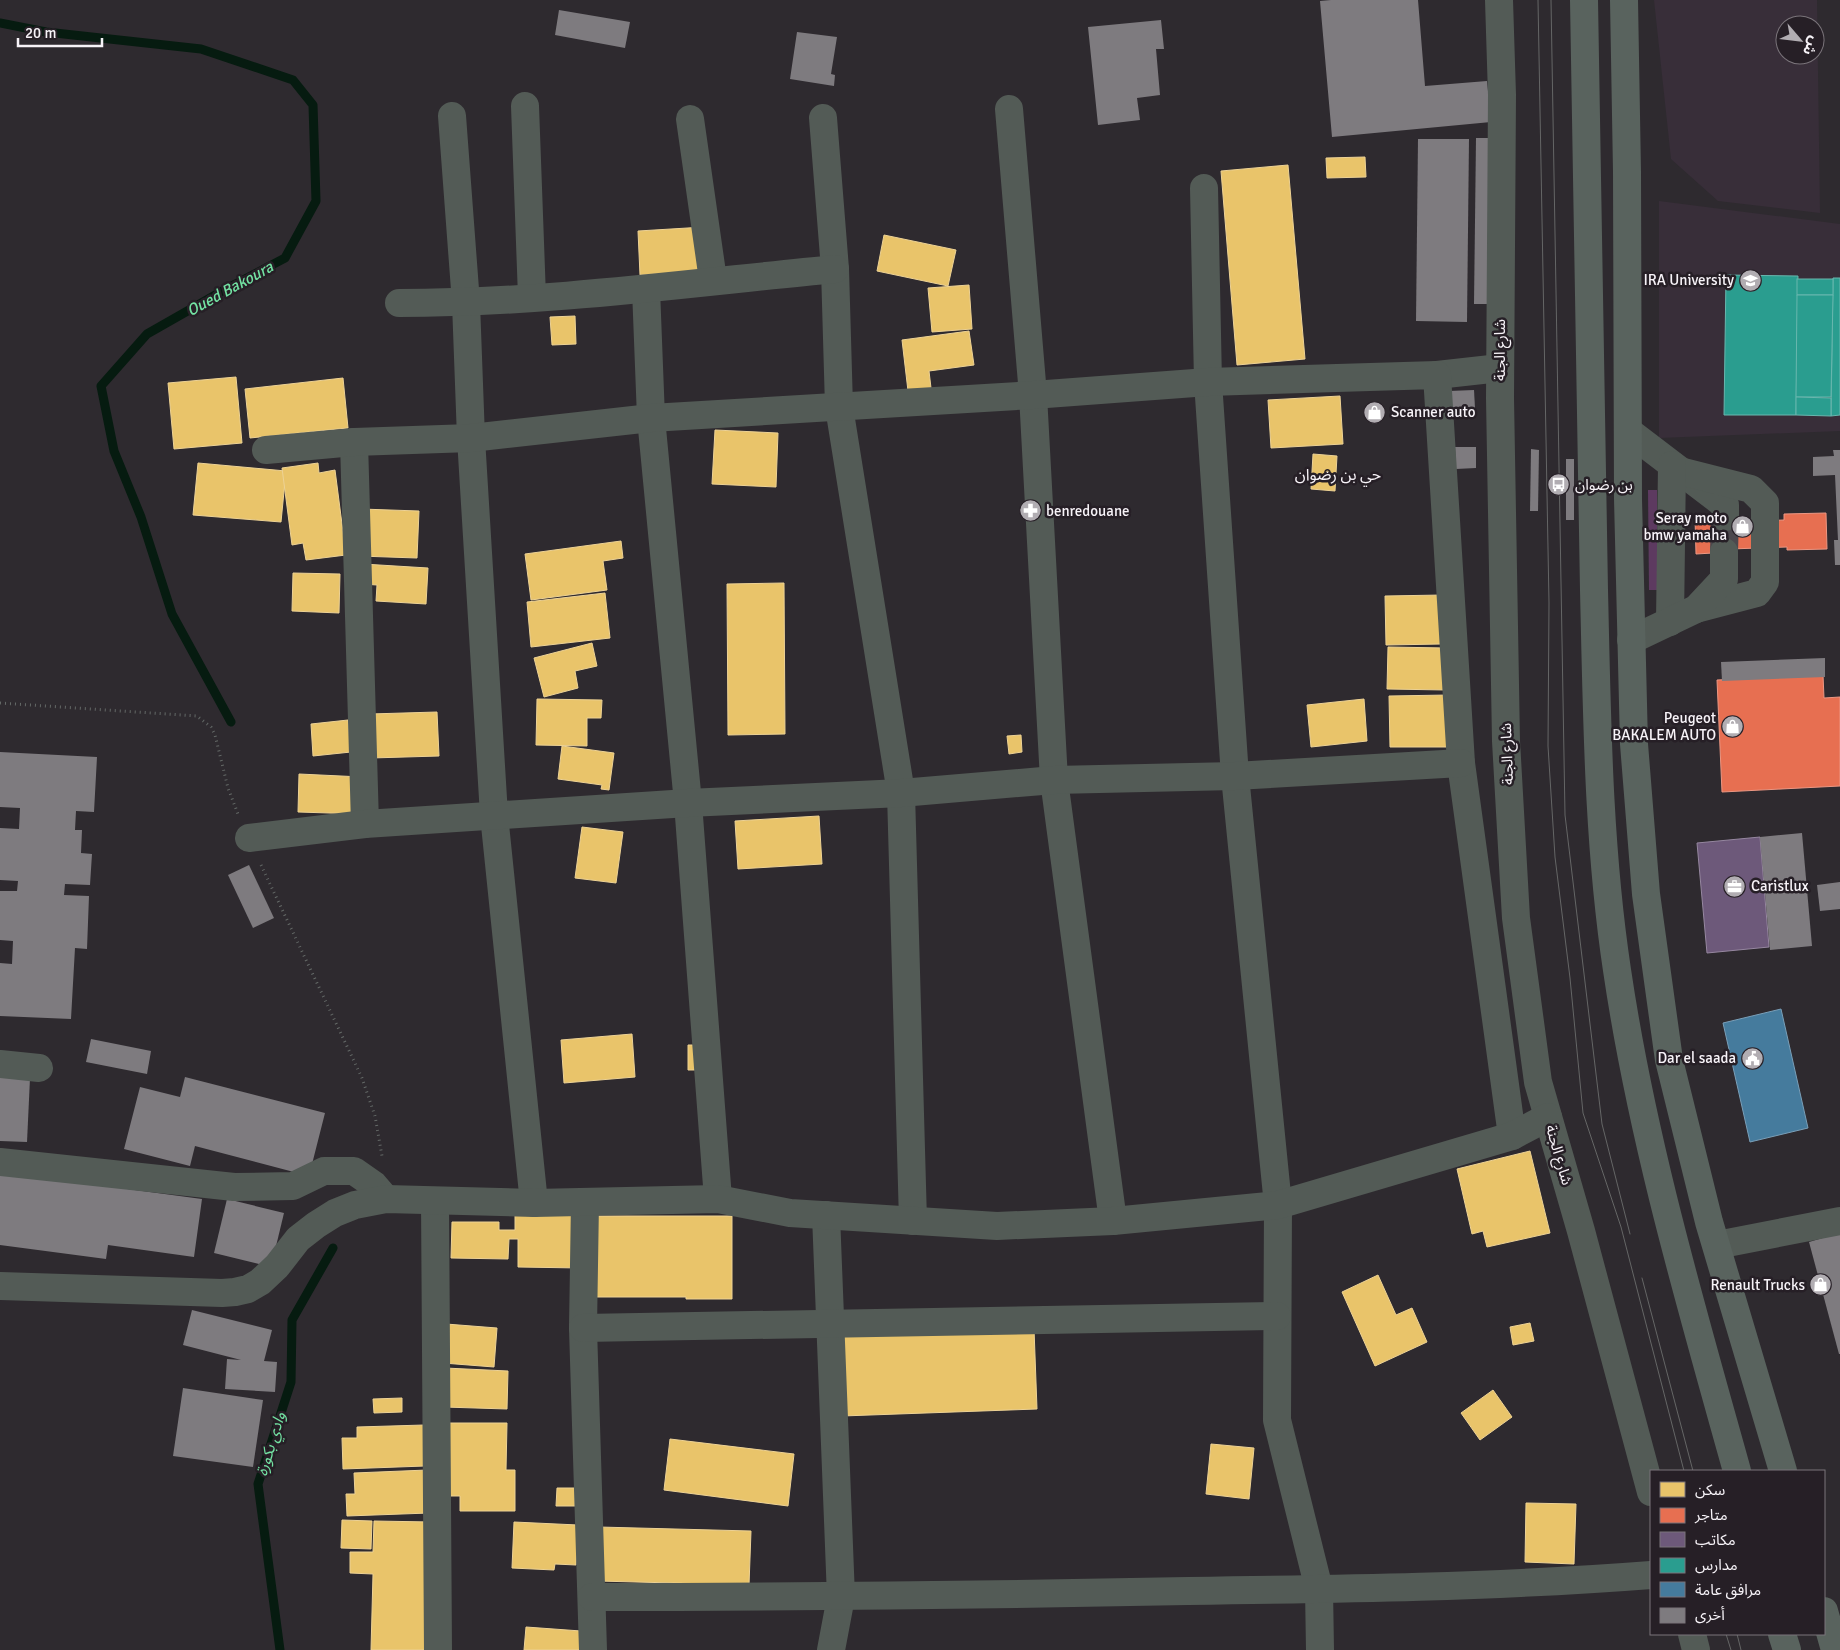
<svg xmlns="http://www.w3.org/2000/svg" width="1840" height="1650" font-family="Signika,'Noto Sans Arabic',sans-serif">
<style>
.built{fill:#382e39;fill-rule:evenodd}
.green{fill:#5d3a60}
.homes{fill:#e9c46a;stroke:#edd295}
.shops{fill:#e76f51;stroke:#ec9783}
.offices{fill:#6d597a;stroke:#9687a0}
.schools{fill:#2a9d8f;stroke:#68b7ae}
.public{fill:#457b9d;stroke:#7a9fb8}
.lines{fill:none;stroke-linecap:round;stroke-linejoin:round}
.stream{stroke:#061b10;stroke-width:9}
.building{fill:#7e7b7f}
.minor-tunnel{stroke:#4c484d;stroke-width:28;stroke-dasharray:28 14;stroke-linecap:butt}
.path{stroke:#646967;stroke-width:3;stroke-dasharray:1 4;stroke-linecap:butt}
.minor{stroke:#535b56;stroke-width:28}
.major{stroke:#59635e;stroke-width:28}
.tram{stroke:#656666;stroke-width:1}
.labels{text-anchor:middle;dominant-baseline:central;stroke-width:5;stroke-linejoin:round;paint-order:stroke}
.poi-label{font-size:15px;fill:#f7f3f8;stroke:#261f26;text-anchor:end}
.street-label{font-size:15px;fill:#f7f3f8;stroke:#261f26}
.water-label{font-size:16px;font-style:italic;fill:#73e3a3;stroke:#261f26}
.neighbourhood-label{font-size:16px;fill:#f7f3f8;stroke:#261f26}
</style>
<rect width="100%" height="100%" fill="#2e2a2f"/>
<!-- built -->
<g class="built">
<path d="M 1654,0 L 1817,0 L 1820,213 L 1718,201 L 1671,159 ZM 1785,25 L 1815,25 L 1815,55 L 1785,55 Z"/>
<polygon points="1659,201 1840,224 1840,431 1659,438"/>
</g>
<!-- green -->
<polygon class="green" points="1648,490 1657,490 1657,590 1649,590"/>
<!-- homes -->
<g class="homes">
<polygon points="1365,157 1366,177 1327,178 1326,158"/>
<polygon points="1288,165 1305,359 1237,365 1221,171"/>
<polygon points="704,227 706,271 640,275 638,231"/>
<polygon points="884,235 956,250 948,286 877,271"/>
<polygon points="969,285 972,329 932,332 928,288"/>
<polygon points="575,316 576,344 552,345 550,317"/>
<polygon points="969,331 974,365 929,371 931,388 908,391 902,340"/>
<polygon points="236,377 242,443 174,449 168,383"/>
<polygon points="343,378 348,428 250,438 245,389"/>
<polygon points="1340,396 1343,444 1271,448 1268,400"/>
<polygon points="715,430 778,433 776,487 712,484"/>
<polygon points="1313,454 1337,456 1335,491 1311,489"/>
<polygon points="198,463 286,471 281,522 193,515"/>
<polygon points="318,463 319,473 335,470 346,555 306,560 303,543 292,545 282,468"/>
<polygon points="361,509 419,511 417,558 359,556"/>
<polygon points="621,541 623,558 603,561 607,590 531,600 525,554"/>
<polygon points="363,564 428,568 426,604 376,601 377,585 362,584"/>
<polygon points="293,573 340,574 339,613 292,611"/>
<polygon points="784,583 785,734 728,735 727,584"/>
<polygon points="605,593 610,638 531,647 527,602"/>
<polygon points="1442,595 1442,644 1386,645 1385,596"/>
<polygon points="592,643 597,666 575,671 578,688 544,697 534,658"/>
<polygon points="1388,647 1446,648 1445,690 1387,689"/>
<polygon points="1448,695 1448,747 1390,747 1389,696"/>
<polygon points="537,699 602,700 601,718 587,718 587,746 536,745"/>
<polygon points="1364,699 1367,741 1311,747 1307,705"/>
<polygon points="437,712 439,756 371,758 370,714"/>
<polygon points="348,720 351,752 313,756 311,724"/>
<polygon points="1021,735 1022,752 1009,754 1007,736"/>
<polygon points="562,746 614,753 609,790 601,789 602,785 558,779"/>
<polygon points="299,774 362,777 360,814 298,812"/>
<polygon points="819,816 822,864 738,869 735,821"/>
<polygon points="582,827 623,832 616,883 575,878"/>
<polygon points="632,1034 635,1077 564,1083 561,1040"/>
<polygon points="688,1045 705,1045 704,1070 688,1070"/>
<polygon points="1530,1151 1550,1233 1487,1247 1483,1231 1472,1234 1457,1169"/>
<polygon points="515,1215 576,1215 580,1268 518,1267 518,1239 509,1239 508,1259 451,1258 452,1222 499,1222 499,1230 515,1230"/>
<polygon points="596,1216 732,1216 732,1299 686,1299 686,1297 596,1297"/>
<polygon points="1378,1275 1396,1315 1412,1308 1427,1342 1375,1366 1342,1292"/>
<polygon points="1530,1323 1534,1341 1513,1345 1510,1327"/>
<polygon points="446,1324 497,1328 494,1367 443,1363"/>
<polygon points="1034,1329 1037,1409 842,1416 839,1337"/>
<polygon points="445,1368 508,1371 507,1409 444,1407"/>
<polygon points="1493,1390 1512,1417 1480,1440 1461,1413"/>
<polygon points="402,1398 402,1412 374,1413 373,1399"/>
<polygon points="443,1423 507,1423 506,1470 515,1470 515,1511 460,1511 460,1496 443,1496"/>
<polygon points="424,1425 425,1466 343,1469 342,1438 357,1438 357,1427"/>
<polygon points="670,1439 794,1454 788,1506 664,1490"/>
<polygon points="1211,1444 1254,1448 1249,1499 1206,1494"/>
<polygon points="427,1470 429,1513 347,1516 346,1494 355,1494 354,1473"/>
<polygon points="557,1488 575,1488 575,1506 556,1506"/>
<polygon points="1526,1503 1576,1504 1574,1564 1525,1562"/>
<polygon points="342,1520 372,1521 371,1549 341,1548"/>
<polygon points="374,1521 431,1522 427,1650 371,1650 373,1574 350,1573 350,1552 373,1552"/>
<polygon points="514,1522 578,1525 576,1565 555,1564 554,1570 512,1568"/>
<polygon points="599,1527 751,1531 749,1585 598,1581"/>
<polygon points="526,1627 581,1631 580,1650 524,1650"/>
</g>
<!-- shops -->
<g class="shops">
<polygon points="1826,513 1827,549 1787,550 1787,547 1730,549 1730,552 1696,554 1695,518 1725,517 1725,522 1784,520 1784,514"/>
<polygon points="1823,675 1824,698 1840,697 1840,786 1722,792 1717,680"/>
</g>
<!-- offices -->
<polygon class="offices" points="1760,837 1769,947 1707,953 1697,843"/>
<!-- schools -->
<g class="schools">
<polygon points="1726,275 1798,276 1796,415 1724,415"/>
<polygon points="1833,278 1840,278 1840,415 1831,416"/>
<rect x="1797" y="279" width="36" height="16"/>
<polygon points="1797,295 1833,295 1831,397 1796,397"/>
<polygon points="1796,397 1831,398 1831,416 1796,415"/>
</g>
<!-- public -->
<polygon class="public" points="1781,1009 1808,1128 1750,1142 1723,1023"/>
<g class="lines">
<!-- stream -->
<g class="stream">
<polyline points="0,23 46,32 201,49 293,80 313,105 316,201 285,258 226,289 147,334 101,386 114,451 141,517 172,614 231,722"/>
<polyline points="280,1650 258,1484 291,1382 292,1320 333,1248"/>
</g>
</g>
<!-- building -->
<g class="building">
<polygon points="1331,0 1418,0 1425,86 1487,81 1491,122 1332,137 1320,1"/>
<polygon points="559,10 630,22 625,48 555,35"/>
<polygon points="1161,20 1164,49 1156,49 1160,95 1137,98 1140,120 1098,125 1088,27"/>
<polygon points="797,32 837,37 831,74 835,75 834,86 790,79"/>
<polygon points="1476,138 1500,138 1498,304 1474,304"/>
<polygon points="1418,139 1469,139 1467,322 1416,321"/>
<polygon points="1474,390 1475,408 1450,410 1449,391"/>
<polygon points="1455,447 1476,447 1476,468 1456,469"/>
<polygon points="1531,449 1539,450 1538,511 1530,511"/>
<polygon points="1833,450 1840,450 1840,565 1835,565 1834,540 1838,540 1835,475 1813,476 1813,457 1834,456"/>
<rect x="1566" y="459" width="8" height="61"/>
<polygon points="1825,658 1825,677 1722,681 1721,662"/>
<polygon points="0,752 97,757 94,812 76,811 75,830 82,830 81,853 92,854 90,885 65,884 64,895 89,896 87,949 75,948 71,1019 0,1016 0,963 12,964 13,941 0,940 0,891 17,891 18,881 0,880 0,828 19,829 20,808 0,807"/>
<polygon points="1802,833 1812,946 1770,950 1760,837"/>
<polygon points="249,865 274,918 253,928 228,875"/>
<polygon points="1840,882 1840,909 1820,911 1817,885"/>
<polygon points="91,1039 151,1051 147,1074 86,1062"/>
<polygon points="0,1077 30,1078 27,1142 0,1141"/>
<polygon points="185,1077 325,1113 309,1176 195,1146 190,1166 124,1149 140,1087 180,1097"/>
<polygon points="0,1172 202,1199 194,1257 108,1245 106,1259 0,1245"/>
<polygon points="227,1199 284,1213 271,1267 214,1253"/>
<polygon points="1840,1233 1840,1354 1839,1354 1809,1242"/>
<polygon points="192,1310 272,1330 264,1361 277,1362 275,1392 225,1389 227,1359 241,1360 183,1345"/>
<polygon points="183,1388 263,1400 253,1467 173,1456"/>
</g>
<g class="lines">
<!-- minor-tunnel -->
<polyline class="minor-tunnel" points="1724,552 1725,517"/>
<!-- path -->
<g class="path">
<polyline points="0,703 197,716 211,727 215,735 228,788 238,814"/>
<polyline points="261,865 362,1078 375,1116 382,1156"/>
</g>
<!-- minor -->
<g class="minor">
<polyline points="1499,0 1502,95 1500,398 1506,741 1516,918 1538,1082 1581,1231 1651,1492"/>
<polyline points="525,106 532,297"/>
<polyline points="1009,109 1033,395 1054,780 1113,1221"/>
<polyline points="452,116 466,303 471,438 494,815 534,1203"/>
<polyline points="823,118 835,269 839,407 901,793 913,1221"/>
<polyline points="690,119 713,280"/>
<polyline points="1204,188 1208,382 1235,776 1278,1205 1277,1420 1319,1589 1320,1650"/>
<polyline points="646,289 651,418 688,803 718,1199"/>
<path d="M 399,303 C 545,303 690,283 835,269"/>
<polyline points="1437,375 1500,368"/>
<polyline points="1628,431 1725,505 1725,517"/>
<polyline points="354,442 365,824"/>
<polyline points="266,450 354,442 471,438 651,418 1033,395 1208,382 1437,375 1461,763 1512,1136"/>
<polyline points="1680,471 1751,489 1765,503 1765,582 1757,593 1696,609"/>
<polyline points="1670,622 1672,465"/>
<polyline points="1631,640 1696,609 1724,579 1724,552"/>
<polyline points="249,838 365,824 688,803 901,793 1054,780 1235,776 1461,763"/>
<polyline points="0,1064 39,1068"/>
<polyline points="0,1162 234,1187 293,1186 324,1171 354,1171 374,1185 386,1199"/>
<polyline points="435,1201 438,1650"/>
<polyline points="585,1202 583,1328 593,1650"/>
<polyline points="826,1215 841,1597 831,1650"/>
<polyline points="1717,1245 1840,1221"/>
<polyline points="0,1286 222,1293 235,1292 248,1289 260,1282 277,1266 298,1239 316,1225 335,1213 355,1205 386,1199 534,1203 718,1199 790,1213 997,1226 1113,1221 1278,1205 1512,1136 1548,1117"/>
<polyline points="583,1328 1277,1316"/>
<path d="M 592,1597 C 791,1597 989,1595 1188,1591 C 1343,1589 1497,1587 1651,1575"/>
<polyline points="1692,1634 1696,1650"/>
</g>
<!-- major -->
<g class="major">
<path d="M 1584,0 C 1587,197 1589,394 1594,590 C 1597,717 1598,844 1617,970 C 1642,1140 1691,1306 1737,1471"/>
<polyline points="1624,0 1627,172 1628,499 1634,744 1646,894 1669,1060 1709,1222 1783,1471"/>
<polyline points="1824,1611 1835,1650"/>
<polyline points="1782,1634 1787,1650"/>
</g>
<!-- tram -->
<g class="tram">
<polyline points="1538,0 1549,603 1548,746 1555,857 1570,978 1583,1113 1621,1227 1684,1471"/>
<polyline points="1551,0 1565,815 1602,1124 1630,1234"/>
<polyline points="1642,1278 1693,1471"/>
<polyline points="1726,1634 1731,1650"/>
<polyline points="1737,1634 1741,1650"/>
</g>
</g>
<!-- icons -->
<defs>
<symbol id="university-disc" viewBox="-11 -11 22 22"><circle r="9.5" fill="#b1adb2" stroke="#261f26"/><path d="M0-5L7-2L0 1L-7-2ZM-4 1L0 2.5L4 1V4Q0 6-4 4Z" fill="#fff"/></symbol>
<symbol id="shop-disc" viewBox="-11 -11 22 22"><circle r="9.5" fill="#b1adb2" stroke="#261f26"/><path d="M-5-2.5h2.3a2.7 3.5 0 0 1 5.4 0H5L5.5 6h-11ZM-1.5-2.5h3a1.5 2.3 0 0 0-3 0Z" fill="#fff"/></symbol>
<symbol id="bus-disc" viewBox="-11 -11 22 22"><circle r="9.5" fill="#b1adb2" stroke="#261f26"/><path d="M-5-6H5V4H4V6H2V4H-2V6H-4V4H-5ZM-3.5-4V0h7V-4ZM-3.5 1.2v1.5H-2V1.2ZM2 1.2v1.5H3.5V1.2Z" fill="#fff"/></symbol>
<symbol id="pharmacy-disc" viewBox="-11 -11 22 22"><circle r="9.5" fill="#b1adb2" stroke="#261f26"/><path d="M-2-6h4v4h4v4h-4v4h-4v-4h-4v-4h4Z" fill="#fff"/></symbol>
<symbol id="office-disc" viewBox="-11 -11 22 22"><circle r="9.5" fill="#b1adb2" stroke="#261f26"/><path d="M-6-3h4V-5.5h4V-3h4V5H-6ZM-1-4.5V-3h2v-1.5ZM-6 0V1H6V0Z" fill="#fff"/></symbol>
<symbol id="civic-disc" viewBox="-11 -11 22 22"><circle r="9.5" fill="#b1adb2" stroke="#261f26"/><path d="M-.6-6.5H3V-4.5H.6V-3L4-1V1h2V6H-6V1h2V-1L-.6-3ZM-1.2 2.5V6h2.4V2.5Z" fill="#fff"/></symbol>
</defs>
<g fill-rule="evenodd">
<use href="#university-disc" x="1738" y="268" width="25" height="25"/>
<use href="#shop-disc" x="1362" y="400" width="25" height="25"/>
<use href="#bus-disc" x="1546" y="472" width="25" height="25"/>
<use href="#pharmacy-disc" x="1018" y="498" width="25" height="25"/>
<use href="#shop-disc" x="1730" y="514" width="25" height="25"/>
<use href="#shop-disc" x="1720" y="714" width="25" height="25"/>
<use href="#office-disc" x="1722" y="874" width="25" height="25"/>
<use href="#civic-disc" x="1740" y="1046" width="25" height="25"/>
<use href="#shop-disc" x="1808" y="1272" width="25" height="25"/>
</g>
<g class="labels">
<!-- poi labels -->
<g class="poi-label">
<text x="1734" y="280">IRA University</text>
<text x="1391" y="412" text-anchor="start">Scanner auto</text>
<text x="1575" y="485" text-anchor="start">بن رضوان</text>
<text x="1046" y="511" text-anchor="start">benredouane</text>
<text x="1727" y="518">Seray moto<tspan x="1727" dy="17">bmw yamaha</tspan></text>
<text x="1716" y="718">Peugeot<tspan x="1716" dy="17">BAKALEM AUTO</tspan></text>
<text x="1751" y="886" text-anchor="start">Caristlux</text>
<text x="1736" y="1058">Dar el saada</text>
<text x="1805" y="1285">Renault Trucks</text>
</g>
<!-- street labels -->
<g class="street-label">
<text transform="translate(1500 350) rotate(-90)">شارع الجنة</text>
<text transform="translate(1507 754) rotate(-92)">شارع الجنة</text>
<text transform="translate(1559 1155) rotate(74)">شارع الجنة</text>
</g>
<!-- water labels -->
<g class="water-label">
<text transform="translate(230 289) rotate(-29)">Oued Bakoura</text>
<text transform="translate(271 1444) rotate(-73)">وادي بكورة</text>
</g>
<!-- neighbourhood labels -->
<g class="neighbourhood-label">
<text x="1338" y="475">حي بن رضوان</text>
</g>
</g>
<!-- legend -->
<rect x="1650" y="1470" width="175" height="165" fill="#261f26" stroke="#7a747a"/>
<rect x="1660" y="1482" width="25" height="15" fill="#e9c46a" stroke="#7a747a"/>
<text x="1695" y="1495" font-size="15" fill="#f7f3f8">سكن</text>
<rect x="1660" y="1508" width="25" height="15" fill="#e76f51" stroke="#7a747a"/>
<text x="1695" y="1520" font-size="15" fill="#f7f3f8">متاجر</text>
<rect x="1660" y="1532" width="25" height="15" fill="#6d597a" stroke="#7a747a"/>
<text x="1695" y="1545" font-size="15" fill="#f7f3f8">مكاتب</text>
<rect x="1660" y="1558" width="25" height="15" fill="#2a9d8f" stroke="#7a747a"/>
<text x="1695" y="1570" font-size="15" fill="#f7f3f8">مدارس</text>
<rect x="1660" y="1582" width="25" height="15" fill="#457b9d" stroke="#7a747a"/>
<text x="1695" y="1595" font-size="15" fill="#f7f3f8">مرافق عامة</text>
<rect x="1660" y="1608" width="25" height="15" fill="#7e7b7f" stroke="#7a747a"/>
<text x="1695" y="1620" font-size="15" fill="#f7f3f8">أخرى</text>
<!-- north arrow -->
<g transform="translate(1800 40) rotate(118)"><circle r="24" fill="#261f26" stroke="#7a747a"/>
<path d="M0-4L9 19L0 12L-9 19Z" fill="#b1adb2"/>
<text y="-8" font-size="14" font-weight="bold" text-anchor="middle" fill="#f7f3f8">ش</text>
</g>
<!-- scale -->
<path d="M18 38v8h84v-8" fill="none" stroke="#f7f3f8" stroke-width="2.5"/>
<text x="25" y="38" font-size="15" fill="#f7f3f8" stroke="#261f26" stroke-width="4" paint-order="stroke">20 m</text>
</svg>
